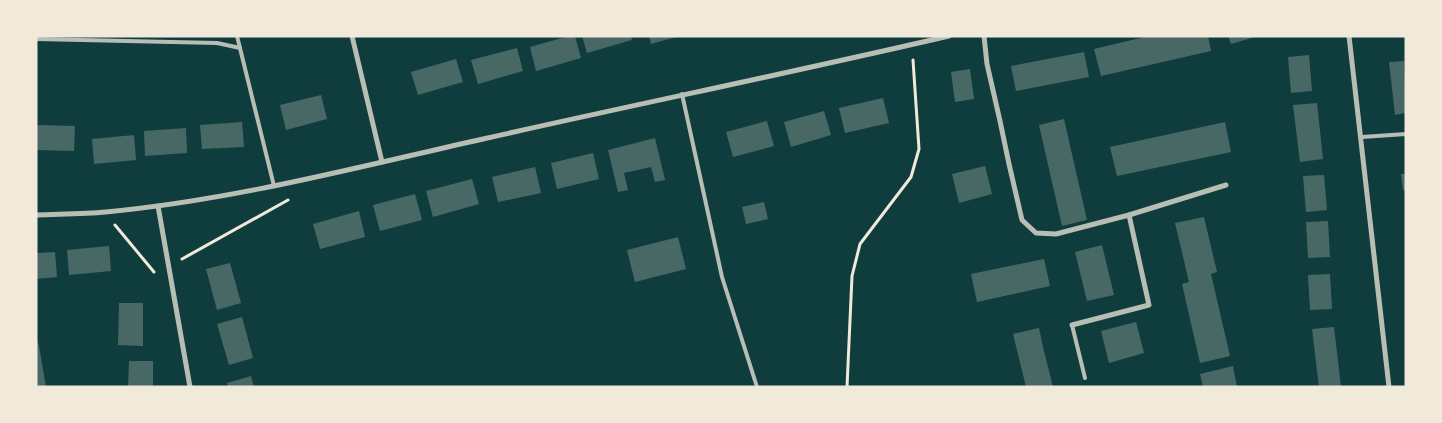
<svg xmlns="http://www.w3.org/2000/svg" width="1442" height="423" font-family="Ubuntu,sans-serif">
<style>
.building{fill:#486865}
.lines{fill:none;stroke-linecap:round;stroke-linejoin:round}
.path{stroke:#f1e9da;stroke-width:3}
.service{stroke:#b8beb3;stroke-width:4}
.minor{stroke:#b8beb3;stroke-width:5}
</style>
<rect width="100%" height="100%" fill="#0f3d3e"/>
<!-- building -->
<g class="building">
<polygon points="569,36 575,36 581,58 536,71 530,47"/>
<polygon points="582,36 631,36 632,40 587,53"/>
<polygon points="649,36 676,36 676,37 651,44"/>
<polygon points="1149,36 1208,36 1211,51 1101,76 1094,49"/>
<polygon points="1228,36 1255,36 1255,37 1231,44"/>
<polygon points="517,48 523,71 478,84 471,60"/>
<polygon points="1084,52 1089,77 1016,91 1011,66"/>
<polygon points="1309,55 1312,91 1291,93 1288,57"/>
<polygon points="456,59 463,82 418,95 411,72"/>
<polygon points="1404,61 1406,113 1395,115 1389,62"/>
<polygon points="970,69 974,99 955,102 951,72"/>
<polygon points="321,95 327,119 286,130 280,105"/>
<polygon points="883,98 889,123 845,133 839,108"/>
<polygon points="1317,103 1323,159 1300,162 1293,105"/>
<polygon points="824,111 831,135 791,147 784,122"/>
<polygon points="1064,119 1087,220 1062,226 1039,125"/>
<polygon points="767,121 774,146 733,157 726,132"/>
<polygon points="242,122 244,147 202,149 200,125"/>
<polygon points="1225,122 1231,152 1117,176 1110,147"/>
<polygon points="36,125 75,126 74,151 36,150"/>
<polygon points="186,128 187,153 145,156 144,131"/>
<polygon points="134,135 136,160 94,164 92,139"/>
<polygon points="655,138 665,180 655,182 651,167 624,173 628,190 618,192 608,150"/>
<polygon points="593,153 599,179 557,189 551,163"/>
<polygon points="985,166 992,194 959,203 952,174"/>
<polygon points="535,167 541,193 498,202 492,177"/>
<polygon points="1401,174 1406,174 1406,190 1403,190"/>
<polygon points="1324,175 1327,210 1306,212 1303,176"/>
<polygon points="472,179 479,204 433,217 426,191"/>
<polygon points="415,194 422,220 380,231 373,205"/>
<polygon points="764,202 768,219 746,224 742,207"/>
<polygon points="359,211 365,237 320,249 313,224"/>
<polygon points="1204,217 1217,272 1211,274 1230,356 1200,363 1182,284 1189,282 1175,223"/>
<polygon points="1328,221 1330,257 1308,258 1306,222"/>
<polygon points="678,237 686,269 635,282 627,250"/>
<polygon points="1102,245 1114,295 1087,301 1075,252"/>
<polygon points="109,246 111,271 69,275 67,250"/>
<polygon points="55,252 57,277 36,279 36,253"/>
<polygon points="1044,259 1050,286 977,302 971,274"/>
<polygon points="230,263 241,303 217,310 206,269"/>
<polygon points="1330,274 1332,309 1310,310 1308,275"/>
<polygon points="119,303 143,303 143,346 118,345"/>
<polygon points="242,317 253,358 229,365 217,324"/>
<polygon points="1136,322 1144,353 1109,363 1101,331"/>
<polygon points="1334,327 1341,387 1319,387 1312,329"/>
<polygon points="1039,328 1043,347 1053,387 1026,387 1013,334"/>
<polygon points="36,336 39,346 46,387 36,387"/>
<polygon points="129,361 153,361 153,387 128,387"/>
<polygon points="1233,366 1237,387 1203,387 1200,374"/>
<polygon points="251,376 254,387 228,387 227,383"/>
</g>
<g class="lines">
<!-- path -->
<g class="path">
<polyline points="115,225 154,272"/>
<polyline points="182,259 288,200"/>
<polyline points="847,387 852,276 860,244 911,177 919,149 913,60"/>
</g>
<!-- service -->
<g class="service">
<polyline points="237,36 274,186"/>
<polyline points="36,39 217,43 240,48"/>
<polyline points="682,94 722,277 757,387"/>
<polyline points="1362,137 1406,134"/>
<polyline points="1072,325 1085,378"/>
</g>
<!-- minor -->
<g class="minor">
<polyline points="352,36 382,162"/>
<polyline points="984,36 987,64 1000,121 1009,164 1022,220 1036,233 1056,234 1129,215 1226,185"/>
<polyline points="1349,36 1389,387"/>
<polyline points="158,206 190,387"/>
<path d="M 36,215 C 60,214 83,214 106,212 C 234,200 358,167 483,139 C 638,104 794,72 949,36"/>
<polyline points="1072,325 1149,305 1129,215"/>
</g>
</g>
<!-- border -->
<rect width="1442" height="423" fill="none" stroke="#f1e9da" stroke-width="75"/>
</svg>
